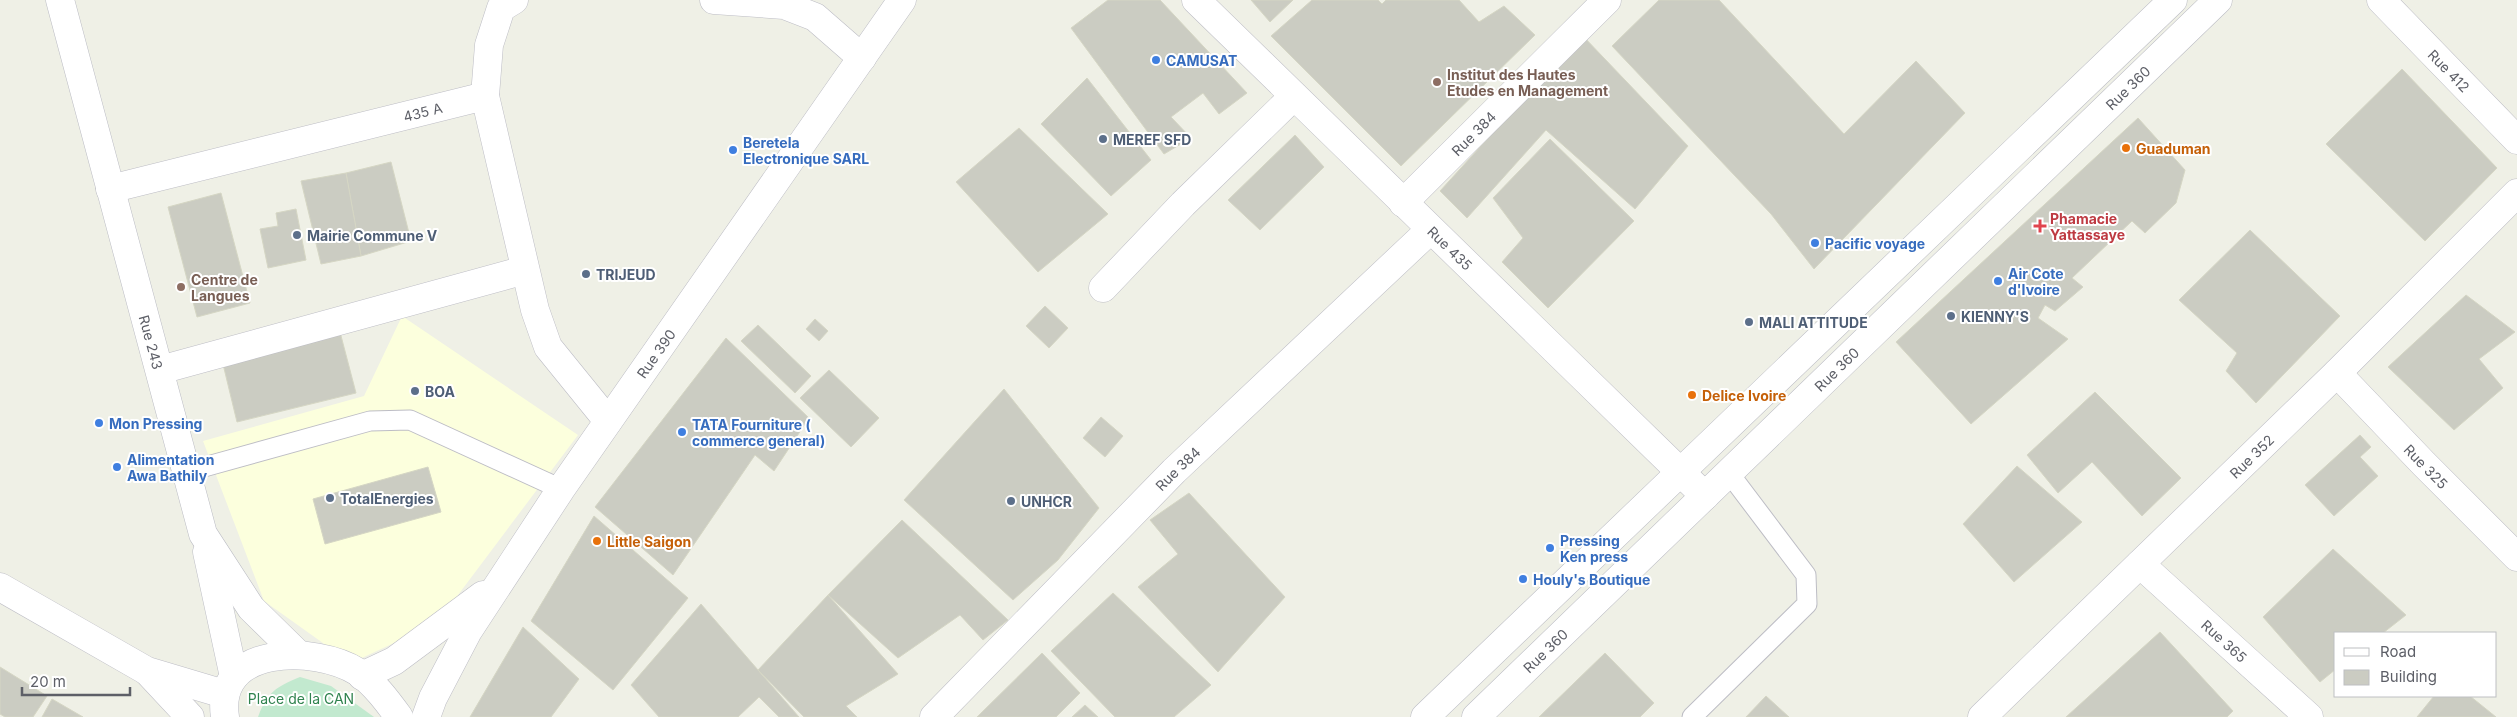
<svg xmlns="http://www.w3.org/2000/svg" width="2517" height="717" font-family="Inter,sans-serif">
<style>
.commercial{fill:#fcffdd}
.green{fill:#c2e9cf}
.building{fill:#cbccc2;stroke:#d5d6c4}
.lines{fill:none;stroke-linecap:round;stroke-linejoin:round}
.service-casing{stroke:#bdbdc5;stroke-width:21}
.minor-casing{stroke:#bdbdc5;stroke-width:29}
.tertiary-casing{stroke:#bdbdc5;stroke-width:29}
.secondary-casing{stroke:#bbbcc4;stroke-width:29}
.service{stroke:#fff;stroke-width:19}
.minor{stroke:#fff;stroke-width:28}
.tertiary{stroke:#fff;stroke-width:28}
.secondary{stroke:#fff;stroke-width:28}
.shop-dot{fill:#3f7fe0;stroke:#fff;stroke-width:2}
.education-dot{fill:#8d6e63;stroke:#fff;stroke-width:2}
.service-dot{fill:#5c6f8a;stroke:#fff;stroke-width:2}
.food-dot{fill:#e8710a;stroke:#fff;stroke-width:2}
.health-dot{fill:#e0444e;stroke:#fff;stroke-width:2}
.labels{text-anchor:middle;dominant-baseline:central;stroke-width:4;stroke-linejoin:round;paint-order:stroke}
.shop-label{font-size:14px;font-weight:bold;fill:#366cbe;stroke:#fff;text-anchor:start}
.street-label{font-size:14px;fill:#5d5f67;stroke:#fff}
.education-label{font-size:14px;font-weight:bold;fill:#785e54;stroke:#fff;text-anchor:start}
.service-label{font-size:14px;font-weight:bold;fill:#4e5e75;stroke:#fff;text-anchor:start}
.food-label{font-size:14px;font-weight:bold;fill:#c56008;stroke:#fff;text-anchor:start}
.health-label{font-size:14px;font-weight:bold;fill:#be3a42;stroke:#fff;text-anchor:start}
.park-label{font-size:14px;fill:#30834f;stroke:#fff}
</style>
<rect width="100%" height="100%" fill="#eff0e6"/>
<!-- commercial -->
<polygon class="commercial" points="402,316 578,435 437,623 351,663 264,601 203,441 364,396"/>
<!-- green -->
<path class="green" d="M 300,677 L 331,686 L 374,717 L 258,717 C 267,692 276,687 300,677 Z"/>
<!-- building -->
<g class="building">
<polygon points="1108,0 1160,0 1247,93 1219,114 1203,93 1171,117 1191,138 1164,154 1071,28"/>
<polygon points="1251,0 1293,0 1270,22"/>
<polygon points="1312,0 1378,0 1382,4 1386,0 1459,0 1479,22 1504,6 1535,35 1401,166 1271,36"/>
<polygon points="1659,0 1719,0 1844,134 1916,61 1965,113 1814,269 1771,214 1612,46"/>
<polygon points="1582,35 1688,146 1635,209 1546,130 1467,218 1440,191"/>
<polygon points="2402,69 2497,168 2425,241 2326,144"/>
<polygon points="1087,78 1151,160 1111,196 1041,124"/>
<polygon points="2138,118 2185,170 2176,203 2145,233 2132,221 2072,278 2083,287 2055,311 2045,305 2038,318 2068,339 1971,424 1896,342"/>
<polygon points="1019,128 1108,214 1038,272 956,182"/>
<polygon points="1295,135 1324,167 1260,230 1228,200"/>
<polygon points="1550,139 1634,221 1548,308 1502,262 1523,238 1493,198"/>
<polygon points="391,162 411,241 361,256 346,173"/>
<polygon points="346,173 361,256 321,264 301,181"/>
<polygon points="221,193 250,303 197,317 168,207"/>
<polygon points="296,209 306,260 268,268 260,229 278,226 276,213"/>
<polygon points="2250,230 2340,316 2256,403 2226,371 2237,353 2179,300"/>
<polygon points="2466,295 2515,332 2479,359 2503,388 2454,430 2388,367"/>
<polygon points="1045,306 1068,328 1049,348 1026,326"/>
<polygon points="815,319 828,331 819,341 806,329"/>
<polygon points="758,325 811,376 795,393 741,341"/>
<polygon points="340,332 356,393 237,422 222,360"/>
<polygon points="726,338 809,418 774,471 755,455 673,575 595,507"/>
<polygon points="829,370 879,418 851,447 800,398"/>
<polygon points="1004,389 1099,508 1058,560 1013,600 904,500"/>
<polygon points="2095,392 2181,478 2142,516 2092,462 2058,493 2027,455"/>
<polygon points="1101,417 1123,436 1105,457 1083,438"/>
<polygon points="2360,435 2371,447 2360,457 2378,476 2334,516 2305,485"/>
<polygon points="2017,466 2082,522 2014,582 1963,524"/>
<polygon points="428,467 441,512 325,544 313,499"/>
<polygon points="1189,493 1285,597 1218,672 1138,587 1178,554 1150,520"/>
<polygon points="594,516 688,598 613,690 531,621"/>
<polygon points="902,520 1008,620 983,640 960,615 898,658 828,595"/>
<polygon points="2333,549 2406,615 2383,633 2336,633 2336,669 2320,682 2263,617"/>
<polygon points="1113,593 1211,685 1174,717 1115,717 1051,651"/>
<polygon points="828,595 898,674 846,706 857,717 804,717 758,670"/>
<polygon points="701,604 758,670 799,717 779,717 759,697 738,717 659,717 631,685"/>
<polygon points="523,627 579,679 551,717 470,717"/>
<polygon points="2160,632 2233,711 2227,717 2066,717"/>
<polygon points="1042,653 1080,693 1056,717 977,717"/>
<polygon points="1605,653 1654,703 1640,717 1539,717"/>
<polygon points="0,667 47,696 33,717 5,717 0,714"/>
<polygon points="1766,696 1789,717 1746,717"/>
<polygon points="2434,696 2470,696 2496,717 2417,717"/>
<polygon points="52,699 83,717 42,717"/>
<polygon points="1085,705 1098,717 1072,717"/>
</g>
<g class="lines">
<defs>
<g id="service">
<polyline points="186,472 370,421 410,420 561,489"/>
<polyline points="1692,717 1807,604 1806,575 1729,473"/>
</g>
<g id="minor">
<polyline points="714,0 784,5 815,17 862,58"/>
<path id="s1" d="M 1196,0 L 1705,496"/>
<path id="s2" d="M 2381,0 L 2517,140"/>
<polyline points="485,96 489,45 501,8 514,0"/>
<path id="s3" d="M 110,189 L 485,96 L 535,310 L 548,347 L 608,421"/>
<path id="s4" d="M 1403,203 L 1607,0"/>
<polyline points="1103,288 1183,204 1294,96"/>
<polyline points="160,370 525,270"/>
<path id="s5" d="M 2337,373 L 2424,464 L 2517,557"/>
<path id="s6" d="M 2140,564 L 2309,717"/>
<path id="s7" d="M 934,717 L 1174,471 L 1430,230"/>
<path id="s8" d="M 1982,717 L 2337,373 L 2517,193"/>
</g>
<g id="tertiary">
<polyline points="0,587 147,671 224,694"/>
<polyline points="148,672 190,717"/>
<polyline points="362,676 394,661 483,595"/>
<path id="s9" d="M 426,717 L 433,698 L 468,631 L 561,489 L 902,0"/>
</g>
<g id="secondary">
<path id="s10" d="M 60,0 L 203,534 L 251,608 L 299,655"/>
<polyline points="207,552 234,677"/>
<path d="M 225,717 C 214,645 315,645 358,672 C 374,683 388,702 399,717"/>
<polyline points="1425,717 2173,0"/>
<path id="s11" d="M 1476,717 L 2218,0"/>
</g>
</defs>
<!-- service casing -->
<use href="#service" class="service-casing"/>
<!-- minor casing -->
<use href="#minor" class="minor-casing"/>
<!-- tertiary casing -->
<use href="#tertiary" class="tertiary-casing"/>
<!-- secondary casing -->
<use href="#secondary" class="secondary-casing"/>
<!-- service -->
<use href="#service" class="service"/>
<!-- minor -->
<use href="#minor" class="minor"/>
<!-- tertiary -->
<use href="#tertiary" class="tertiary"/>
<!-- secondary -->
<use href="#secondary" class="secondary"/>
</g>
<!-- markers -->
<g class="shop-dot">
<circle cx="1156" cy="60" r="5"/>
<circle cx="733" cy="150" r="5"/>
<circle cx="1815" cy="243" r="5"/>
<circle cx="1998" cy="281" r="5"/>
<circle cx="99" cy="423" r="5"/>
<circle cx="682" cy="432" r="5"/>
<circle cx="117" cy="467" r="5"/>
<circle cx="1550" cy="548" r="5"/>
<circle cx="1523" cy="579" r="5"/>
</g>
<g class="education-dot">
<circle cx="1437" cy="82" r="5"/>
<circle cx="181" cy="287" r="5"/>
</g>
<g class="service-dot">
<circle cx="1103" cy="139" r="5"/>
<circle cx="297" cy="235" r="5"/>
<circle cx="586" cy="274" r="5"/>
<circle cx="1951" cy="316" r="5"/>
<circle cx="1749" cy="322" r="5"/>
<circle cx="415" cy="391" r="5"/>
<circle cx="330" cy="498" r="5"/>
<circle cx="1011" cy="501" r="5"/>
</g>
<g class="food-dot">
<circle cx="2126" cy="148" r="5"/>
<circle cx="1692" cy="395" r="5"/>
<circle cx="597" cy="541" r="5"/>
</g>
<path class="health-dot" d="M2037.5 218.5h5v5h5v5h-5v5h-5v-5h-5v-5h5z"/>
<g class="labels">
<!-- shop labels -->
<g class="shop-label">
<text x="1166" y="60">CAMUSAT</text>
<text x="743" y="142">Beretela<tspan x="743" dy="16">Electronique SARL</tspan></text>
<text x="1825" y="243">Pacific voyage</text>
<text x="2008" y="273">Air Cote<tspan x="2008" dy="16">d'Ivoire</tspan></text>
<text x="109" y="423">Mon Pressing</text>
<text x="692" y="424">TATA Fourniture (<tspan x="692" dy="16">commerce general)</tspan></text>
<text x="127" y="459">Alimentation<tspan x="127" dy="16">Awa Bathily</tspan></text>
<text x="1560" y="540">Pressing<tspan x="1560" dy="16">Ken press</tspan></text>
<text x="1533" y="579">Houly's Boutique</text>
</g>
<!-- street labels -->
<g class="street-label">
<text stroke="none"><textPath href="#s2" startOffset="98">Rue 412</textPath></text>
<text stroke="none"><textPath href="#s11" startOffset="906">Rue 360</textPath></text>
<text stroke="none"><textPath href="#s3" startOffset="322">435 A</textPath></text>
<text stroke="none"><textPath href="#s4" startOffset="99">Rue 384</textPath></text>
<text stroke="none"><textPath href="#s1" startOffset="355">Rue 435</textPath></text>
<text stroke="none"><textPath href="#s10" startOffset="354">Rue 243</textPath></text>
<text stroke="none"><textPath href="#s9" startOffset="431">Rue 390</textPath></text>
<text stroke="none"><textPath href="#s11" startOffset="501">Rue 360</textPath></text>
<text stroke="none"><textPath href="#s8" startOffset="375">Rue 352</textPath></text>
<text stroke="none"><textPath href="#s5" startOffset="129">Rue 325</textPath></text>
<text stroke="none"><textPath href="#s7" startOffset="348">Rue 384</textPath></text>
<text stroke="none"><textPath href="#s6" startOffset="114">Rue 365</textPath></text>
<text stroke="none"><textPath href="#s11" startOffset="96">Rue 360</textPath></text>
</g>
<!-- education labels -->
<g class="education-label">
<text x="1447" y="74">Institut des Hautes<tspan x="1447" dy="16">Etudes en Management</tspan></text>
<text x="191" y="279">Centre de<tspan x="191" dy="16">Langues</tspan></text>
</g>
<!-- service labels -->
<g class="service-label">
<text x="1113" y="139">MEREF SFD</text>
<text x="307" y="235">Mairie Commune V</text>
<text x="596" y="274">TRIJEUD</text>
<text x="1961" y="316">KIENNY'S</text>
<text x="1759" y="322">MALI ATTITUDE</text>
<text x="425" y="391">BOA</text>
<text x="340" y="498">TotalEnergies</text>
<text x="1021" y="501">UNHCR</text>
</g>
<!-- food labels -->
<g class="food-label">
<text x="2136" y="148">Guaduman</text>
<text x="1702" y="395">Delice Ivoire</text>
<text x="607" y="541">Little Saigon</text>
</g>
<!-- health labels -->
<g class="health-label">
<text x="2050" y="218">Phamacie<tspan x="2050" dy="16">Yattassaye</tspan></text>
</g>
<!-- park labels -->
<g class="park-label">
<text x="301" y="698">Place de la CAN</text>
</g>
</g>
<!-- legend -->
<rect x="2334" y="632" width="162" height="65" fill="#ffffff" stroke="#bebfc2"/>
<rect x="2344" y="648" width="25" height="8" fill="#ffffff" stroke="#bebfc2"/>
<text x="2380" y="657" font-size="15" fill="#5d5f67">Road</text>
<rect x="2344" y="670" width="25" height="15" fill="#cbccc2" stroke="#bebfc2"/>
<text x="2380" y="682" font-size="15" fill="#5d5f67">Building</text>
<!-- scale -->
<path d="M22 687v8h108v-8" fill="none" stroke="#5d5f67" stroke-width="2.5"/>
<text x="30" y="687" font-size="15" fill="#5d5f67" stroke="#ffffff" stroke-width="4" paint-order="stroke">20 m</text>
</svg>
